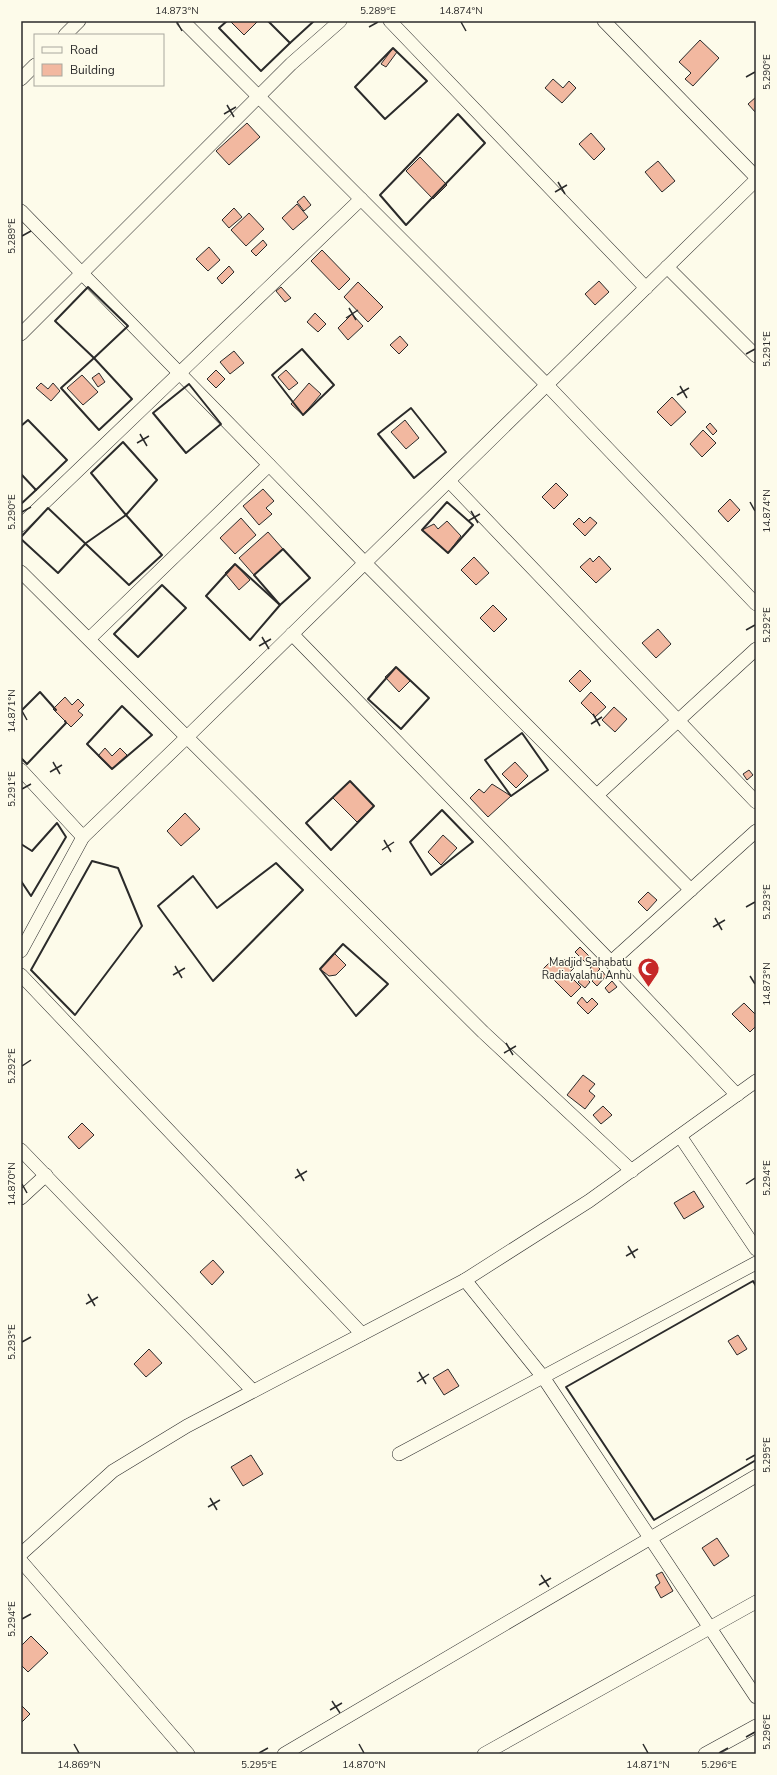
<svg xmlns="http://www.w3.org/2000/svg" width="777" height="1775" font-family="'Nunito Sans',sans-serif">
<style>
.building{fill:#f2b8a0;stroke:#2b2b2b}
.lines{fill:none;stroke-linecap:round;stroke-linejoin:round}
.street-casing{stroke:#2b2b2b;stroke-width:14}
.street{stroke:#fdfbea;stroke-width:13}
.wall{stroke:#2b2b2b;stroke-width:2}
.ticks{fill:none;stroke:#2b2b2b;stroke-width:1.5}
.labels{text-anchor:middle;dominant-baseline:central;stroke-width:3;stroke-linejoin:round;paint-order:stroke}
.poi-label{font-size:11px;fill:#2b2b2b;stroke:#fdfbea;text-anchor:end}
.neatline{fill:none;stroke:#2b2b2b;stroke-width:1.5}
.ticks-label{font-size:10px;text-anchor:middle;fill:#2b2b2b}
</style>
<rect width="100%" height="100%" fill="#fdfbea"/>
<!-- building -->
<g class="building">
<polygon points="230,21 258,21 244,35"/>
<polygon points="700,40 719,58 693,86 685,79 691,73 679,62"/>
<polygon points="393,48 397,52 386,67 381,64"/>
<polygon points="553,79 563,88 569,81 576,88 562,103 545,88"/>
<polygon points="756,97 756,113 748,104"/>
<polygon points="247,123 260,137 229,165 216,151"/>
<polygon points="591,133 605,149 594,160 579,144"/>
<polygon points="420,157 447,185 433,199 406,171"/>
<polygon points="658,161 675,181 662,192 645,172"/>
<polygon points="304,196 311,205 304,211 297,202"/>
<polygon points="297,204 308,217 293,230 282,218"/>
<polygon points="234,208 242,217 229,228 222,220"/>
<polygon points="249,213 264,229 246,246 231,230"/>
<polygon points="263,240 267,245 256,256 251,251"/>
<polygon points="209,247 220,260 208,271 196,259"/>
<polygon points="322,250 350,279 339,290 311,261"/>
<polygon points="229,266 234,272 222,284 217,278"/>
<polygon points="599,281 609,292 595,305 585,294"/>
<polygon points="358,282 383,307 368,322 344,297"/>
<polygon points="281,287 291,298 285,302 276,291"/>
<polygon points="315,313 326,324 318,332 307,322"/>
<polygon points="352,314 363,326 348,340 338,328"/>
<polygon points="400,336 408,345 399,354 390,345"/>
<polygon points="234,351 244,363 230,374 220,362"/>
<polygon points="216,370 225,379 216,388 207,379"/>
<polygon points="286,370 298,383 289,390 278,377"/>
<polygon points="99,373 105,382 98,387 92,378"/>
<polygon points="82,375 98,392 83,405 67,388"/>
<polygon points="41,383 48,389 53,383 60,391 51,401 36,388"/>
<polygon points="309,383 321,394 303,415 291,404"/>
<polygon points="672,397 686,412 671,426 657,412"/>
<polygon points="405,420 419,438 406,449 391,432"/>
<polygon points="710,423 717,431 713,435 706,427"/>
<polygon points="703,430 716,443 702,457 690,444"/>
<polygon points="556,483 568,495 554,509 542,497"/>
<polygon points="263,489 274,501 266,508 272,514 259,525 243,506"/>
<polygon points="730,499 740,510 728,522 718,511"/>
<polygon points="590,517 597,523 585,536 573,524 579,518 584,523"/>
<polygon points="241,518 256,535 235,554 220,538"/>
<polygon points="447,521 461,536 448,553 422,530 434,524 438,529"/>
<polygon points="268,532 283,549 254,575 239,558"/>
<polygon points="599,556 611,569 596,583 580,567 590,558 593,562"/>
<polygon points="474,557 489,573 476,585 461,570"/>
<polygon points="235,564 250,580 239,590 225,573"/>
<polygon points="493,605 507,619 494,632 480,618"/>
<polygon points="658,629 671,644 656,658 642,643"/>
<polygon points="396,667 410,681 399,692 385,677"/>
<polygon points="580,670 591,681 580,692 569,681"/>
<polygon points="591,692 606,707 595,717 581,703"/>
<polygon points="65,697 72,705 78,699 84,705 78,711 83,715 71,727 53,709"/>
<polygon points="614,707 627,719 615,732 602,720"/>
<polygon points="105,748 112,756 120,748 127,755 112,769 98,756"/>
<polygon points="515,762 528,776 516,788 502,774"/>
<polygon points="749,770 753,775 747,780 743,774"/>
<polygon points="350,781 374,806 357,822 333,798"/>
<polygon points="492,784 511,796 488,817 470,798 479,789 484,793"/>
<polygon points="185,813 200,829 181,846 167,831"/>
<polygon points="443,835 457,848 441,865 428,852"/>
<polygon points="648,892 657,900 647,911 638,902"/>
<polygon points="580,947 590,957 585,962 575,952"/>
<polygon points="334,953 346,965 336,975 329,976 320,969"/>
<polygon points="553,959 559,965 565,959 574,968 568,974 581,987 571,997 543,969"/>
<polygon points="595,964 600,969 595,974 590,968"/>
<polygon points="602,971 606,976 597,986 592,981"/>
<polygon points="584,976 590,982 585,988 578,982"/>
<polygon points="612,981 617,987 609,993 605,988"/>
<polygon points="582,997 587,1003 592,998 598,1004 588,1014 577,1003"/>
<polygon points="744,1003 756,1015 756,1026 750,1032 732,1014"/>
<polygon points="583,1075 595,1084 589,1091 595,1096 585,1109 567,1095"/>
<polygon points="603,1106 612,1115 601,1124 593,1115"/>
<polygon points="82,1123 94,1135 79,1149 68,1137"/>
<polygon points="694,1191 704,1207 684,1219 674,1203"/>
<polygon points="213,1260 224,1272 212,1285 200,1272"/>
<polygon points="738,1335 747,1349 737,1355 728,1341"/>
<polygon points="149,1349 162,1363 146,1377 134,1364"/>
<polygon points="448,1369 459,1386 444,1395 433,1378"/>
<polygon points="251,1455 263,1474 243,1486 231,1467"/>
<polygon points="717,1538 729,1556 714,1566 702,1548"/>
<polygon points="662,1572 673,1591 661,1598 655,1587 660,1583 656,1575"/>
<polygon points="31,1636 48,1653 28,1672 21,1665 21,1646"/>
<polygon points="21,1705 30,1714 21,1723"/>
</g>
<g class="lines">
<defs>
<g id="street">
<polyline points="183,21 547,385 756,604"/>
<polyline points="390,21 646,288"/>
<polyline points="604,21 756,177"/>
<polyline points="65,35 79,21"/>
<polyline points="21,79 35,65"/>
<polyline points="21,211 365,563 691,890"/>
<polyline points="667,267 756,356"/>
<polyline points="21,334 291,64 340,21"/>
<polyline points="449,481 756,802"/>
<polyline points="21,525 361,199"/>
<polyline points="21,572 483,1032 632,1171"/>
<polyline points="292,634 611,962 737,1095"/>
<polyline points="89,639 269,465"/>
<polyline points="21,770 83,837"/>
<polyline points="597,795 756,649"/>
<polyline points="21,951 83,837 186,738 756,180"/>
<polyline points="611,962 756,831"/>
<polyline points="21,975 362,1334"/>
<polyline points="680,1136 756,1249"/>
<polyline points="21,1150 253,1391"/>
<polyline points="21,1198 46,1175"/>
<polyline points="465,1280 543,1377 756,1697"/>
<polyline points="399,1454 756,1263"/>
<polyline points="21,1554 113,1471 187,1426 465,1280 589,1201 756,1081"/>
<polyline points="21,1561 188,1754"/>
<polyline points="284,1754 756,1476"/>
<polyline points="484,1754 756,1602"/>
<polyline points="705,1754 756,1726"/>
</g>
</defs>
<!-- street casing -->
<use href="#street" class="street-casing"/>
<!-- street -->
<use href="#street" class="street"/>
<!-- wall -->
<g class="wall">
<polyline points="227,21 219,28 261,71 290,43 268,21"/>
<polyline points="290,43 314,21"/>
<polygon points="393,48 427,81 385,119 355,87"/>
<polygon points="458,114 485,143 406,225 380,195"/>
<polygon points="88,287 128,326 94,358 55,321"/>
<polygon points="302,349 334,385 303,415 272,375"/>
<polygon points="94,358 132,399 99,430 61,388"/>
<polygon points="189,384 221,424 186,453 153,413"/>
<polygon points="411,408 446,452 414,478 378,434"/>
<polyline points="21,426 28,420 67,460 36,490 21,474"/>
<polygon points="123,442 157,480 126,515 91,473"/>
<polygon points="447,502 473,525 448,553 422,530"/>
<polyline points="21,504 36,490 35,489"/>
<polyline points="21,537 48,508 129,585 162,555 126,515 86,543 58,573 21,539"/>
<polygon points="283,549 310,578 280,605 254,575"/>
<polygon points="235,564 280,605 250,640 206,596"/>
<polygon points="162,585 186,608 138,657 114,634"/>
<polygon points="396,667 429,698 401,729 368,699"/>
<polygon points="122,706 152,735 112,769 87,744"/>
<polyline points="21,711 40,692 56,710"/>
<polygon points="522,733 548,770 511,796 485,760"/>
<polyline points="21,758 27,764 66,723 65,721"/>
<polygon points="350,781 374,806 331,850 306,823"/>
<polygon points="442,810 473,842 431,875 410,842"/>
<polyline points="21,844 32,851 57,823 66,837 31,896 21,881"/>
<polygon points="92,861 118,868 142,926 75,1015 31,970"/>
<polygon points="276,863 303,890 213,981 158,906 193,876 217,908"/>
<polygon points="343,944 388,984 356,1016 320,969"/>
<polyline points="756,1286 753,1281 566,1387 654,1520 756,1460"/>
</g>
</g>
<!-- ticks -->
<path class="ticks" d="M 177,22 L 182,31M 461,22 L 466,31M 369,27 L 378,22M 746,77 L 755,72M 227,105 L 234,117M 224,114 L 236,107M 558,182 L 565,194M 555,192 L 567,185M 22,236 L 31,231M 349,308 L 356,320M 346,318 L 358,310M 746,354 L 755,349M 680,386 L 687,398M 677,395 L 689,388M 140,434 L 147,446M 137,443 L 149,436M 750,502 L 755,511M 471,511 L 478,523M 22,512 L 31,507M 468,521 L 480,514M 746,630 L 755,625M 262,637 L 269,649M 259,646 L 271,639M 22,711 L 27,720M 593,714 L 600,726M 591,724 L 602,717M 53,762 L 60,774M 50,772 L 62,765M 22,789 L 31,784M 384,840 L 391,852M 382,850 L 394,842M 746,907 L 755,902M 715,918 L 722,930M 713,927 L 725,920M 175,966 L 182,978M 173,975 L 185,968M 750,976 L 755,984M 506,1043 L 513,1055M 504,1053 L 516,1046M 22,1066 L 31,1060M 297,1169 L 304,1181M 295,1178 L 307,1171M 22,1184 L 27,1193M 746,1184 L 755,1178M 628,1246 L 635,1258M 626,1256 L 638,1249M 88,1294 L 95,1306M 86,1304 L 98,1297M 22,1342 L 31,1337M 419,1372 L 426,1384M 417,1382 L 429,1374M 746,1460 L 755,1455M 210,1498 L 217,1510M 208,1507 L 220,1500M 541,1575 L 549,1587M 539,1585 L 551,1578M 22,1619 L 31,1614M 332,1701 L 340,1713M 330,1710 L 342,1703M 746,1737 L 755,1732M 74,1744 L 79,1753M 359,1744 L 364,1753M 643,1744 L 648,1753M 259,1753 L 268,1748M 719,1753 L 728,1748"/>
<!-- icons -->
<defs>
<symbol id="mosque-pin" viewBox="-11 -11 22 30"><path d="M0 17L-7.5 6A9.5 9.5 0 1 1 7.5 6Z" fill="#c62828" stroke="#fdfbea"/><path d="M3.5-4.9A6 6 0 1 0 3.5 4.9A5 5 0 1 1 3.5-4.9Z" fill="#fff"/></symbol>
</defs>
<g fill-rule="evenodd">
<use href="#mosque-pin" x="636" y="956" width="25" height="34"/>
</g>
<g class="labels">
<!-- poi labels -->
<g class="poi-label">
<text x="632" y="962">Madjid Sahabatu<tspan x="632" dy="13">Radiayalahu Anhu</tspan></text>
</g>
</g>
<!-- border -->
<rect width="777" height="1775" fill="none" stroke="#fdfbea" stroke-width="44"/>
<!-- legend -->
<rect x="34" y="34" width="130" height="52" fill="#fdfbea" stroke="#a9a89e"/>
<rect x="42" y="47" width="20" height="6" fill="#fdfbea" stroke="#a9a89e"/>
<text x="70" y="54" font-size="12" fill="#2b2b2b">Road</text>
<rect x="42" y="64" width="20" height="12" fill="#f2b8a0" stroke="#a9a89e"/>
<text x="70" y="74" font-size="12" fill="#2b2b2b">Building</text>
<rect x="22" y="22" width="733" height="1731" class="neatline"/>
<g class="ticks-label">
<text x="177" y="14">14.873°N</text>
<text x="378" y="14">5.289°E</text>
<text x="461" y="14">14.874°N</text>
<text transform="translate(766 72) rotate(-90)" y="4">5.290°E</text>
<text transform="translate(11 236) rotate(-90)" y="4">5.289°E</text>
<text transform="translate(766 349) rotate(-90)" y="4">5.291°E</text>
<text transform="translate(766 511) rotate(-90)" y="4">14.874°N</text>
<text transform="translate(11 512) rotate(-90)" y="4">5.290°E</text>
<text transform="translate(766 625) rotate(-90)" y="4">5.292°E</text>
<text transform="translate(11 711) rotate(-90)" y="4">14.871°N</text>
<text transform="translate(11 789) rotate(-90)" y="4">5.291°E</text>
<text transform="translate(766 902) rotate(-90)" y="4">5.293°E</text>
<text transform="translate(766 984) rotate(-90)" y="4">14.873°N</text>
<text transform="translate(11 1066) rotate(-90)" y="4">5.292°E</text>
<text transform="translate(766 1178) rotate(-90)" y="4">5.294°E</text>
<text transform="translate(11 1184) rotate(-90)" y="4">14.870°N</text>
<text transform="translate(11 1342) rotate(-90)" y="4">5.293°E</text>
<text transform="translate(766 1455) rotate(-90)" y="4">5.295°E</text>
<text transform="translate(11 1619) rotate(-90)" y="4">5.294°E</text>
<text transform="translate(766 1732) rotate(-90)" y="4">5.296°E</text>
<text x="79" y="1768">14.869°N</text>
<text x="259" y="1768">5.295°E</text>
<text x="364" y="1768">14.870°N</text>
<text x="648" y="1768">14.871°N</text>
<text x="719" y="1768">5.296°E</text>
</g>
</svg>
